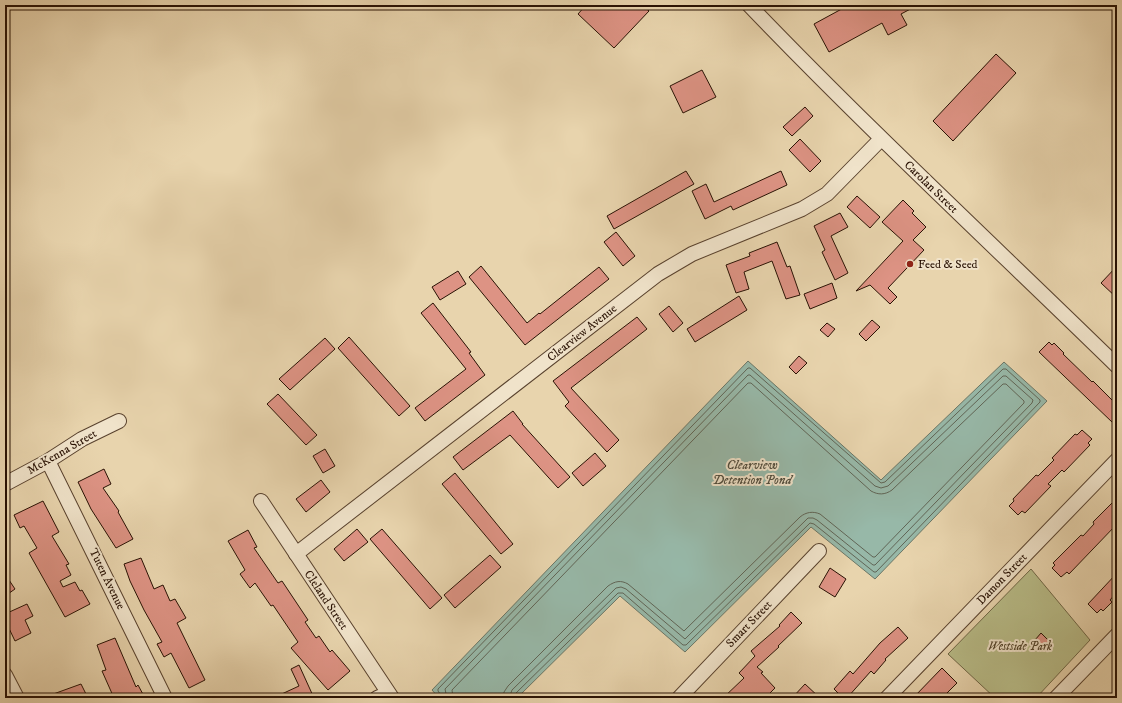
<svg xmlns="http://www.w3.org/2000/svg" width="1122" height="703" font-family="'IM FELL DW Pica',serif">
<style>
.green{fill:#b8bc88;stroke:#706746}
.water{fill:#97b8a8;stroke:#6b7666}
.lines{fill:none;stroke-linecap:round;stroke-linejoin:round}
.shore{stroke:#606556;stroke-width:1}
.building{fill:#dd9384;stroke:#291204}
.minor-casing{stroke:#59422e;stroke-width:16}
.minor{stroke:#f0e3ca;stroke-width:14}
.poi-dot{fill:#8f2418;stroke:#f0e3ca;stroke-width:1.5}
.labels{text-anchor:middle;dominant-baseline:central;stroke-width:4;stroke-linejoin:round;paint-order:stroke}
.street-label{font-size:12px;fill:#291204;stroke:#f0e3ca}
.poi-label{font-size:12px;fill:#291204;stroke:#f0e3ca;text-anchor:start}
.park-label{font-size:12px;font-style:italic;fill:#54452c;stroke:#f0e3ca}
.water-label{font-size:13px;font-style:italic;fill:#504c3d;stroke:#f0e3ca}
</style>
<rect width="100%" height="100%" fill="#e8d4ad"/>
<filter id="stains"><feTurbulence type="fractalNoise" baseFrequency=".005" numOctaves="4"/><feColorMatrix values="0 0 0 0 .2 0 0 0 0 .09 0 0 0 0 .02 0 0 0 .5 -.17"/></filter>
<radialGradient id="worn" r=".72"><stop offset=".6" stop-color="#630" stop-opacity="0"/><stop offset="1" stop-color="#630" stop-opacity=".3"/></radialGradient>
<!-- green -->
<polygon class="green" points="1031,569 1090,640 1036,698 995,698 948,654"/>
<!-- water -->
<polygon class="water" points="748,361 881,480 1004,362 1047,401 875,579 811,527 685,652 620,596 517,698 439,698 432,690"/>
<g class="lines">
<!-- shore -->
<g class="shore">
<polyline points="441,698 441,695 438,691 438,689 748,368 750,368 881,483 885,482 1003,369 1006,369 1040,400 1040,402 876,572 874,572 814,524 810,523 686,645 683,645 623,593 618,593 516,693 515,698"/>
<polyline points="447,698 445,689 748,375 750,375 875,486 881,488 888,486 1003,376 1006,376 1033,400 1032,403 875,565 873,565 817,520 813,518 808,518 685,639 626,589 621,587 616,588 512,690 509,698"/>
<path d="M 453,698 L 452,690 L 748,383 L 751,383 L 871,491 C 878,495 885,495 892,490 L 1003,384 L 1006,384 L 1024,401 L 1024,403 L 875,557 L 873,557 L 820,514 C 813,511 806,512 800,517 L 684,631 L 628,584 C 621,580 615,581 608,586 L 508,686 L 504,692 L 503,698"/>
</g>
</g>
<!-- building -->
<g class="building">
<polygon points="586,5 642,5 649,11 614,48 578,14"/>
<polygon points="849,5 918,5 901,14 907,25 888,35 882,23 829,52 814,24"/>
<polygon points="996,54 1016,73 953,141 933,121"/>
<polygon points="702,70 716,97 683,113 670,86"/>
<polygon points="805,107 813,116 792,136 783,127"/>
<polygon points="800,139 821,161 810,172 789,150"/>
<polygon points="686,171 694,184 614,229 607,216"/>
<polygon points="781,171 787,185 733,210 731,206 705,219 692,191 706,184 714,202"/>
<polygon points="857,196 880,217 870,228 847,207"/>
<polygon points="903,200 914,211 912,213 926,227 913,240 924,250 888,288 897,297 890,304 870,285 856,291 903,241 882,222"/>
<polygon points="840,213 848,227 831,236 848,273 835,280 822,252 825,250 814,226"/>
<polygon points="616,232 635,256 623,266 604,242"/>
<polygon points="777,242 787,267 790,266 800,295 786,299 772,261 744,272 749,289 736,293 726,265 750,256 749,253"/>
<polygon points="481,266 527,323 539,313 540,314 599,267 609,279 525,345 469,277"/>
<polygon points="1117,266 1117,298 1101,283"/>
<polygon points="458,271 466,284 440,300 432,287"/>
<polygon points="832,283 837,298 810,309 804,294"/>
<polygon points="739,296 747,310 695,342 687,329"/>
<polygon points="433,303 471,352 469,353 485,375 425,421 415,408 466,369 421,313"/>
<polygon points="669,306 683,323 673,332 659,314"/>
<polygon points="637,317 647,329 571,388 619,440 607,452 565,406 569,402 553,381"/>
<polygon points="872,320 880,327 866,341 859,334"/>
<polygon points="827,323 835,329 828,337 820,330"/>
<polygon points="349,337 410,406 399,416 338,348"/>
<polygon points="325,338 335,349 290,390 279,379"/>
<polygon points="1049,342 1052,345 1054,343 1064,353 1063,354 1092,382 1093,381 1117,405 1117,419 1113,423 1039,352"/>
<polygon points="799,356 807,363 796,374 789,367"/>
<polygon points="278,394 317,435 306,445 267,404"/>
<polygon points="513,411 523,424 522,424 570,477 558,488 510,435 463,470 453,457"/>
<polygon points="1082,430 1092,439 1088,443 1090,445 1064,472 1062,470 1048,484 1051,486 1025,513 1022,511 1018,515 1009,506 1014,501 1013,499 1036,475 1038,476 1054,460 1052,458 1075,434 1077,435"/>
<polygon points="325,449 335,466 323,473 313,456"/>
<polygon points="595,453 606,466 583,486 572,473"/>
<polygon points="104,469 111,484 103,488 119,511 118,512 133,539 116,548 91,509 78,482"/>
<polygon points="455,473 513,544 501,554 442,484"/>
<polygon points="321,480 330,492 306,512 296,499"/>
<polygon points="1117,498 1117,520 1113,523 1116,525 1069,574 1067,572 1061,577 1052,568 1055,565 1053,563 1081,535 1083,536 1094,524 1093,522"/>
<polygon points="43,501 59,532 52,536 69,564 66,565 71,575 60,581 63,587 75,582 80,591 82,590 90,604 65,617 29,553 37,548 24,526 20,528 14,515"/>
<polygon points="357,529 368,542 344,561 334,549"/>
<polygon points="382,529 442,598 430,609 370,539"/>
<polygon points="248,530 257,547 254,548 278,583 282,581 308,620 305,622 316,638 319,636 330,652 332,650 350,671 328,690 291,648 298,642 273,605 271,606 255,583 250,588 240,574 245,570 228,541"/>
<polygon points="490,555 501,567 455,608 444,595"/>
<polygon points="141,558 154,589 163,585 170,601 175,599 186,618 177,623 205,680 189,688 171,653 164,657 157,644 162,642 144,610 130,581 124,564"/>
<polygon points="830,568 846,579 835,597 819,587"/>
<polygon points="1117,573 1117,592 1110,600 1112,602 1103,611 1101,609 1097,613 1088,604"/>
<polygon points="5,574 15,589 5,596"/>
<polygon points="27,604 33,616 25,620 31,633 15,641 5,620 5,614"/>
<polygon points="791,612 802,623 778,646 779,647 757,667 763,672 761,673 775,688 765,698 756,698 752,694 748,698 723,698 744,678 739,673 755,656 751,651 780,626 779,625"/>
<polygon points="898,627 908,638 885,659 886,660 874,674 871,671 847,698 843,698 834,689 850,671 853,674 880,643"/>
<polygon points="1041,633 1049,641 1043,648 1035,640"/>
<polygon points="115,638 136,687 138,685 145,698 114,698 102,671 106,670 97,645"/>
<polygon points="299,665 314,698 273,698 299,686 291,669"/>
<polygon points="942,668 957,683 942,698 913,698"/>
<polygon points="81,684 88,698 45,698 45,697"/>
<polygon points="805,684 820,698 792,698"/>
</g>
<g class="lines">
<defs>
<g id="minor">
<path d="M 749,5 C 868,129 994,246 1117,366"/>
<polyline points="48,461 165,698"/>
<polyline points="5,484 48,461 82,439 119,421"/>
<polyline points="261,501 392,698"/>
<polyline points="296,554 658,274 692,254 802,209 827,194 881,139"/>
<polyline points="5,675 17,698"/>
<polyline points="377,698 388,693"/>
<polyline points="679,698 819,551"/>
<polyline points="887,698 1117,460"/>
<polyline points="1056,698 1117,635"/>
</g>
</defs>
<!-- minor casing -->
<use href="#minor" class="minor-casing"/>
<!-- minor -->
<use href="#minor" class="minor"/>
</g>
<!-- markers -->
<circle class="poi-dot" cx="910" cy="264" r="4"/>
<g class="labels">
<!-- street labels -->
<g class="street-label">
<text transform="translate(931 187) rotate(44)">Carolan Street</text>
<text transform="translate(582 333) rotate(-38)">Clearview Avenue</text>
<text transform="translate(62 452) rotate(-30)">McKenna Street</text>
<text transform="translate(107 579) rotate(64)">Tuten Avenue</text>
<text transform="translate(1002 579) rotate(-46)">Damon Street</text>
<text transform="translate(326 600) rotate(56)">Cleland Street</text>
<text transform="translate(749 624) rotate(-46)">Smart Street</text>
</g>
<!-- poi labels -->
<g class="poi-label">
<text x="918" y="264">Feed &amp; Seed</text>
</g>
<!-- park labels -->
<g class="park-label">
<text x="1020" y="646">Westside Park</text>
</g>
<!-- water labels -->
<g class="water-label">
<text x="752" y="465">Clearview<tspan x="752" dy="15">Detention Pond</tspan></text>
</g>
</g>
<!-- margin -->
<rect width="1122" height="703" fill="none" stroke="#e8d4ad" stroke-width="20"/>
<rect x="6" y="6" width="1110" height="691" fill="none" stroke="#291204" stroke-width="2"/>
<rect x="10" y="10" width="1102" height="683" fill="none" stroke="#291204"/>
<rect width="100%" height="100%" filter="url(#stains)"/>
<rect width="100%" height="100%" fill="url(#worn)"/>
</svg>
